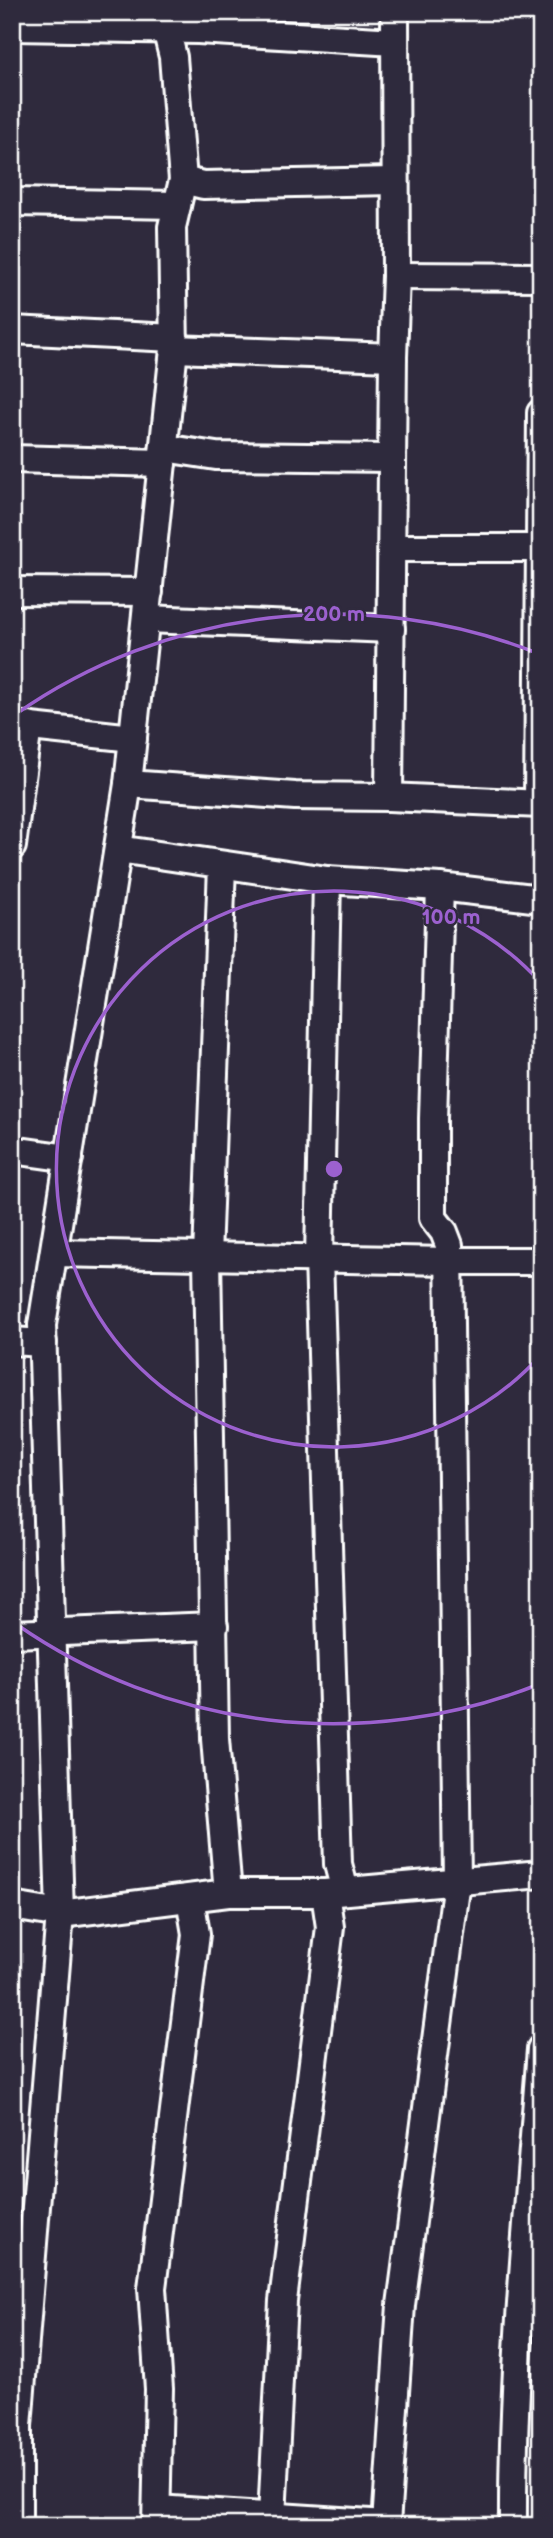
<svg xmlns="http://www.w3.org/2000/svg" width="553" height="2538" font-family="'Balsamiq Sans',sans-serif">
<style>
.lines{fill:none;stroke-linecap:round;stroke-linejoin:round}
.minor-casing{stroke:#fff;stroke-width:32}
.minor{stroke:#2f2a3d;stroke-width:26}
.ring{fill:none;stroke:#9c61cf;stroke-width:3.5}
.centre{fill:#9c61cf;stroke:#2f2a3d;stroke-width:3.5}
.ring-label{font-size:21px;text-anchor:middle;font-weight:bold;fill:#9c61cf;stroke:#2f2a3d;stroke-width:5;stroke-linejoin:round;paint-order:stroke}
</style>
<rect width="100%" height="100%" fill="#2f2a3d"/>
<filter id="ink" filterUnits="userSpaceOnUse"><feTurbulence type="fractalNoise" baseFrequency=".0143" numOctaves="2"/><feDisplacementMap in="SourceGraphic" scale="14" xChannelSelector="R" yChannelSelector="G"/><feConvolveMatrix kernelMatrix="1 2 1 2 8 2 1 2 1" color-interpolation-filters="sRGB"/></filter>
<g filter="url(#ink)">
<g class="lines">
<defs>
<g id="minor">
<polyline points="12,27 198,30 395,42"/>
<polyline points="183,180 203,185 394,181"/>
<polyline points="12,202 177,205"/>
<polyline points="396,276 541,277"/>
<polyline points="12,330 174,338"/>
<polyline points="174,349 393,357"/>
<polyline points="164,448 216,456 392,458"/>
<polyline points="12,459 162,463"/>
<polyline points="392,548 540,548"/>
<polyline points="12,591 149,592"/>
<polyline points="146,619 391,629"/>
<polyline points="12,725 133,738"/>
<polyline points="128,784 295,796 389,797 541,804"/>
<polyline points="389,797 393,357 396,276 395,12"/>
<polyline points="538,804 541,413"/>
<polyline points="12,846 28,726"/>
<polyline points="118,849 327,880 440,887 541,899"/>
<polyline points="222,866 207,1256 215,1739 228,1893"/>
<polyline points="327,880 319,1258 338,1864 345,1891"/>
<polyline points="12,1150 69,1158"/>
<polyline points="54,1253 449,1261 541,1261"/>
<polyline points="12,1341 43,1343"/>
<polyline points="12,1634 214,1626"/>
<polyline points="12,1906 60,1914 228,1893 325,1893 541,1874"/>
<polyline points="157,2509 386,2524 401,2305 457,1881 449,1245 444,1232 433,1218 433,1119 440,887"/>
<polyline points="272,2517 283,2301 330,1927 325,1893"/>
<polyline points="18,2526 18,2426 60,1914 42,1325 128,784 174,349 172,227 183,180 173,57 162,12"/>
<polyline points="156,2526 159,2389 152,2288 196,1934 190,1898"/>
<path d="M 513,2526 C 512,2366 529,2208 541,2049"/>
</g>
</defs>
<!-- minor casing -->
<use href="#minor" class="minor-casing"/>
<!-- minor -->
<use href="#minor" class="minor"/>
</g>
</g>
<!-- distance rings -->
<g class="ring">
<path d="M541 1355A278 278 0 1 1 541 983"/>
<path d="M537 1685A555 555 0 0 1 16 1624M16 714A555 555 0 0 1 537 653"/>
</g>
<circle cx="334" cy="1169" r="10" class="centre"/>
<g class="ring-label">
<text x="334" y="621">200 m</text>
<text x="451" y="924">100 m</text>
</g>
<!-- margin -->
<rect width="553" height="2538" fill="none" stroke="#2f2a3d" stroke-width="42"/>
<rect x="21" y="21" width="511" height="2496" fill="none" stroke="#fff" stroke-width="2.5" filter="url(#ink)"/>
</svg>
